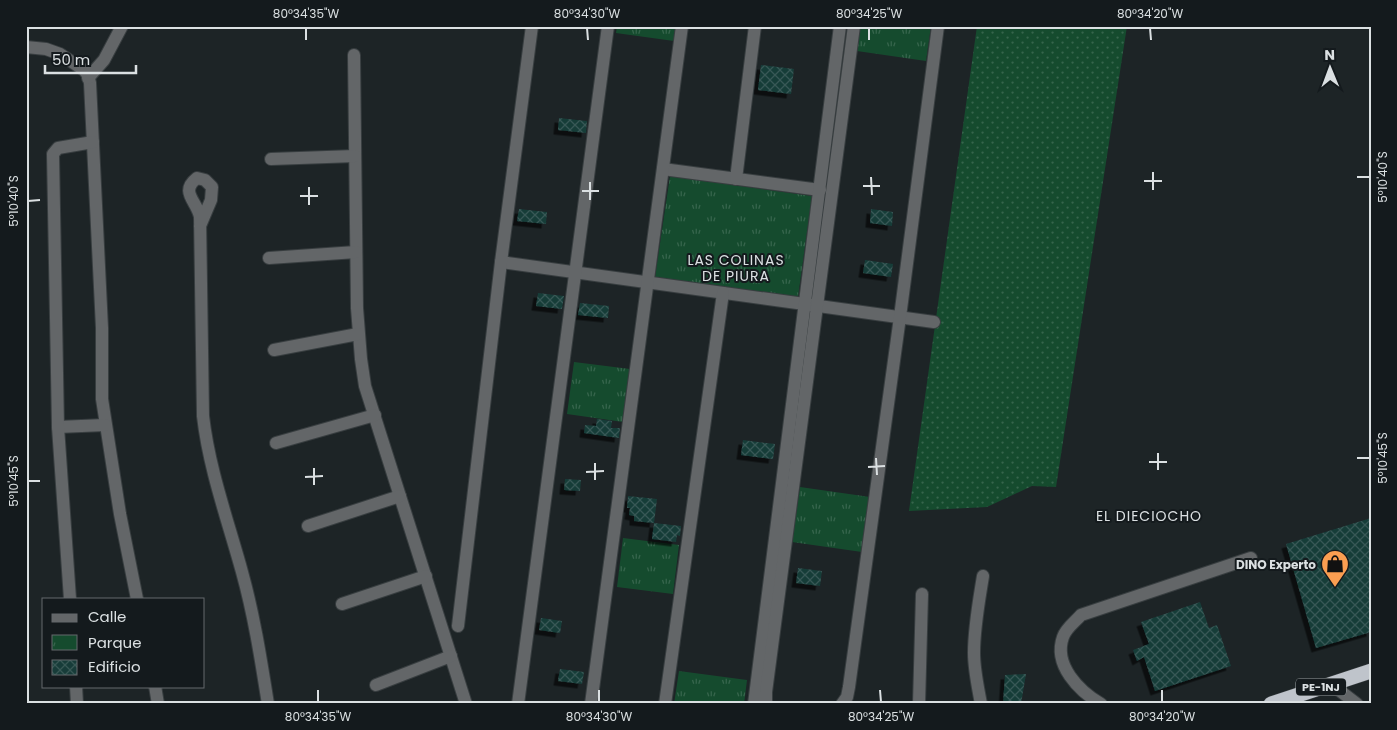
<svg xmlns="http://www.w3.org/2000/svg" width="1397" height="730" font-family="Poppins,sans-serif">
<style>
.grass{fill:url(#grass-dots)}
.park{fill:url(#park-tufts)}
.building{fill:url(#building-cross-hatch);filter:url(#shadow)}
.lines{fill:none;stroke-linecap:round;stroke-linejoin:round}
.minor-casing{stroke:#383e40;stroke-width:14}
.highway-casing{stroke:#383e40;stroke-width:16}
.minor{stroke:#636668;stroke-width:12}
.highway{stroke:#bfc4cb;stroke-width:15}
.ticks{fill:none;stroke:#dbe0e2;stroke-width:2}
.labels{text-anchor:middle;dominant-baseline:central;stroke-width:4;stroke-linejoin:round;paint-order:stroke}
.shield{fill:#141a1d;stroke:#9fa5a7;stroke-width:1}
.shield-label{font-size:11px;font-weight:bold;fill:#dbe0e2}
.poi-label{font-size:12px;font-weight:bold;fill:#dbe0e2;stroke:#141a1d;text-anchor:end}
.neighbourhood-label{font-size:14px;letter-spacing:1px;fill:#dbe0e2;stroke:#141a1d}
.neatline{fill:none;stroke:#dbe0e2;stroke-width:2}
.ticks-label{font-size:12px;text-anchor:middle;fill:#dbe0e2}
</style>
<defs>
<pattern id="grass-dots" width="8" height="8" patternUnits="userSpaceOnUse" patternTransform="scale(1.25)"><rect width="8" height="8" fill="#154b2e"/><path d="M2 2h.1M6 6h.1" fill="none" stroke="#36654c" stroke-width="1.8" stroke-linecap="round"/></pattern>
<pattern id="park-tufts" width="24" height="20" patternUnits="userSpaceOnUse" patternTransform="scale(1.25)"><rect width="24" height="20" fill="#154b2e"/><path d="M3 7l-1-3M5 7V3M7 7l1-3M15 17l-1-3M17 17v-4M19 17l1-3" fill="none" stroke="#36654c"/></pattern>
<pattern id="building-cross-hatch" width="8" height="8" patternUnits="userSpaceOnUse" patternTransform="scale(1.25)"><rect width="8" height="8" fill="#173c39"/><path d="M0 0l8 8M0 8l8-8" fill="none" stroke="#385855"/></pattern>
<filter id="shadow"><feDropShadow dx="-4.5" dy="4.5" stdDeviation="0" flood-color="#0009"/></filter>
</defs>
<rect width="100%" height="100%" fill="#1d2426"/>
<!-- grass -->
<polygon class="grass" points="977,26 1127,26 1056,487 1032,486 987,507 909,511"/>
<!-- park -->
<g class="park">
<polygon points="617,26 676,26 674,41 616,33"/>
<polygon points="860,26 931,26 926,61 857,51"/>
<polygon points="670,176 812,196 798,297 655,277"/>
<polygon points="574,362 630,369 623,422 567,414"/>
<polygon points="800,487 870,497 862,552 792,542"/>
<polygon points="623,538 679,545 673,594 617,587"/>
<polygon points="679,671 747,680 744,704 674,704"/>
</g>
<!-- building -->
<g class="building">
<polygon points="761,65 794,69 791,94 758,90"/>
<polygon points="559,118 587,121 586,133 558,130"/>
<polygon points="519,209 547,212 546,224 517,221"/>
<polygon points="871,209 893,212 892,226 870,223"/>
<polygon points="865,260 893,264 891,277 863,273"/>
<polygon points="538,293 564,296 562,309 536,306"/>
<polygon points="580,303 609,306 608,318 578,315"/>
<polygon points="597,419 612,421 611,428 620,428 619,438 584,433 585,425 596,426"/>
<polygon points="743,440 775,444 773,459 741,455"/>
<polygon points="565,479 581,480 580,491 564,490"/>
<polygon points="628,496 657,499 654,523 681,526 680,536 677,535 676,542 652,539 654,523 634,521 634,516 629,515 630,508 627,508"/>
<polygon points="1371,518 1371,632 1316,648 1286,544"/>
<polygon points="798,568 822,571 820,586 796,583"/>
<polygon points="1200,602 1209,628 1217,625 1231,666 1155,691 1144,657 1137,661 1133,650 1149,644 1141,622"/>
<polygon points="541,618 562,621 560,633 539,630"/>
<polygon points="560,669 584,672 582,684 558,681"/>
<polygon points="1026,674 1021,704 1003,704 1005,675"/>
</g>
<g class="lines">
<defs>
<g id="minor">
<polyline points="26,47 46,49 60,54 84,70 88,75 90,83 102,328 102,399 120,514 137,599"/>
<polyline points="354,55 357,308 361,359 365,386 466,704"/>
<polyline points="88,78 104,60 122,26"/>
<polyline points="271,159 355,156"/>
<polyline points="663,169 820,190"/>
<polyline points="736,179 755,26"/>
<path d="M 200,226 L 211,200 L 212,187 L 205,180 L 197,178 C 179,192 197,201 200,217 L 203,416 C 209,469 228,521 242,572 C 254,615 261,660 268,704"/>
<polyline points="269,258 356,252"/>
<polyline points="501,262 934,322"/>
<polyline points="274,350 358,334"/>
<polyline points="58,427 105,425"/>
<polyline points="276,443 375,415"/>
<polyline points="308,526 400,496"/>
<polyline points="70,599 58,427 53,154 58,148 93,142"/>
<polyline points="342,604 426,576"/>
<polyline points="458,626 501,262 532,26"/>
<polyline points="1331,684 1357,704"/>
<polyline points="376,685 451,656"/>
<polyline points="76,686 77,704"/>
<polyline points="155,686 158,704"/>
<polyline points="518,704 608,26"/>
<polyline points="591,704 682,26"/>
<polyline points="665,704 723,293"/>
<polyline points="754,704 840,26"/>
<polyline points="766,704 766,692 854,26"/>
<polyline points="842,704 847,697 849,687 900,317 938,26"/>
<polyline points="919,704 922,594"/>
<path d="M 981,704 C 978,687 974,670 974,653 C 974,627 979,601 983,576"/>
<path d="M 1101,704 C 1079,691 1053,665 1063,637 C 1066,628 1075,622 1081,615 L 1251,558"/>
</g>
<polyline id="highway" points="1271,704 1371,671"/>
</defs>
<!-- minor casing -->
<use href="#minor" class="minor-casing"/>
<!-- highway casing -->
<use href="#highway" class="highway-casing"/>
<!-- minor -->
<use href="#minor" class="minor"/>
<!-- highway -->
<use href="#highway" class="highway"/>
</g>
<!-- ticks -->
<path class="ticks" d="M 306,28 L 306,40M 587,28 L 588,40M 869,28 L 869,40M 1150,28 L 1151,40M 1153,172 L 1153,190M 871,177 L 872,195M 1357,177 L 1370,177M 1144,181 L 1162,181M 590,182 L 590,200M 863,186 L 880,186M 309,187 L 309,205M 582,191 L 599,191M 300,196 L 318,196M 28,201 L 40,200M 1158,453 L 1158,470M 876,458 L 877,475M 1357,458 L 1370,458M 1149,462 L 1167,462M 595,463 L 595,480M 868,467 L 885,466M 314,468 L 314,485M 586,472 L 604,471M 305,477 L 323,476M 28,481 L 40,481M 318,690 L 318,702M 599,690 L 599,702M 880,690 L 881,702M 1162,690 L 1162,702"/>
<!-- icons -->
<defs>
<symbol id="shop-pin" viewBox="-11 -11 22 30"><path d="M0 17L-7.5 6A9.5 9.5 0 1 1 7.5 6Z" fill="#fb9e51" stroke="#141a1d"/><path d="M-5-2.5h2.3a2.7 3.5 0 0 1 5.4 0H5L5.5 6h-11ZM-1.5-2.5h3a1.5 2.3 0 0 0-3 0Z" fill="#111"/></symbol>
</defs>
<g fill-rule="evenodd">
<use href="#shop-pin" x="1319" y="548" width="32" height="43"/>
</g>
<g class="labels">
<!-- shield labels -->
<rect class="shield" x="1296" y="678.5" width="50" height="17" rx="4"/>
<g class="shield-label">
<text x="1321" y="687">PE-1NJ</text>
</g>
<!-- poi labels -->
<g class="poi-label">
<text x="1316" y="564">DINO Experto</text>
</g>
<!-- neighbourhood labels -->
<g class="neighbourhood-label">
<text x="736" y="260">LAS COLINAS<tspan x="736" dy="16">DE PIURA</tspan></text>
<text x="1149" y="516">EL DIECIOCHO</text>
</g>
</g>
<!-- border -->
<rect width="1397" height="730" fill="none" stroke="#141a1d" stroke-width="55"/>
<!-- legend -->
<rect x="42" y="598" width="162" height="90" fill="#141a1d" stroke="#64696c"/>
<rect x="52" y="614" width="25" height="8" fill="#636668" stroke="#64696c"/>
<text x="88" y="622" font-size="15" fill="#dbe0e2">Calle</text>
<rect x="52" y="635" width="25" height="15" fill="url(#park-tufts)" stroke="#64696c"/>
<text x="88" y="648" font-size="15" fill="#dbe0e2">Parque</text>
<rect x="52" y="660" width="25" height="15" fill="url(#building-cross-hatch)" stroke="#64696c"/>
<text x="88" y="672" font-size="15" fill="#dbe0e2">Edificio</text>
<!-- north arrow -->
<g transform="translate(1330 68) rotate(359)" stroke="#141a1d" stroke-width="4" paint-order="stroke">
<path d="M0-4L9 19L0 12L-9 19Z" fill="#dbe0e2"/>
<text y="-8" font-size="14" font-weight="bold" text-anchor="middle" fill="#dbe0e2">N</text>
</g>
<!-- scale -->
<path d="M45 65v8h91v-8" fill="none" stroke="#dbe0e2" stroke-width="2.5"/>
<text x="52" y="65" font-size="15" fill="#dbe0e2" stroke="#141a1d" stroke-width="4" paint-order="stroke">50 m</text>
<rect x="28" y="28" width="1342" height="674" class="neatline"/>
<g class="ticks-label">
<text x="306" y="18">80°34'35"W</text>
<text x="587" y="18">80°34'30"W</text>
<text x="869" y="18">80°34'25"W</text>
<text x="1150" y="18">80°34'20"W</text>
<text transform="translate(1383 177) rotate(-90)" y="4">5°10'40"S</text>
<text transform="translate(14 201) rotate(-90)" y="4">5°10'40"S</text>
<text transform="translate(1383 458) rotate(-90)" y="4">5°10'45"S</text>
<text transform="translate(14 481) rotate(-90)" y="4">5°10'45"S</text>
<text x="318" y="721">80°34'35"W</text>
<text x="599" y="721">80°34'30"W</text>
<text x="881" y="721">80°34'25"W</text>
<text x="1162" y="721">80°34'20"W</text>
</g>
</svg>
